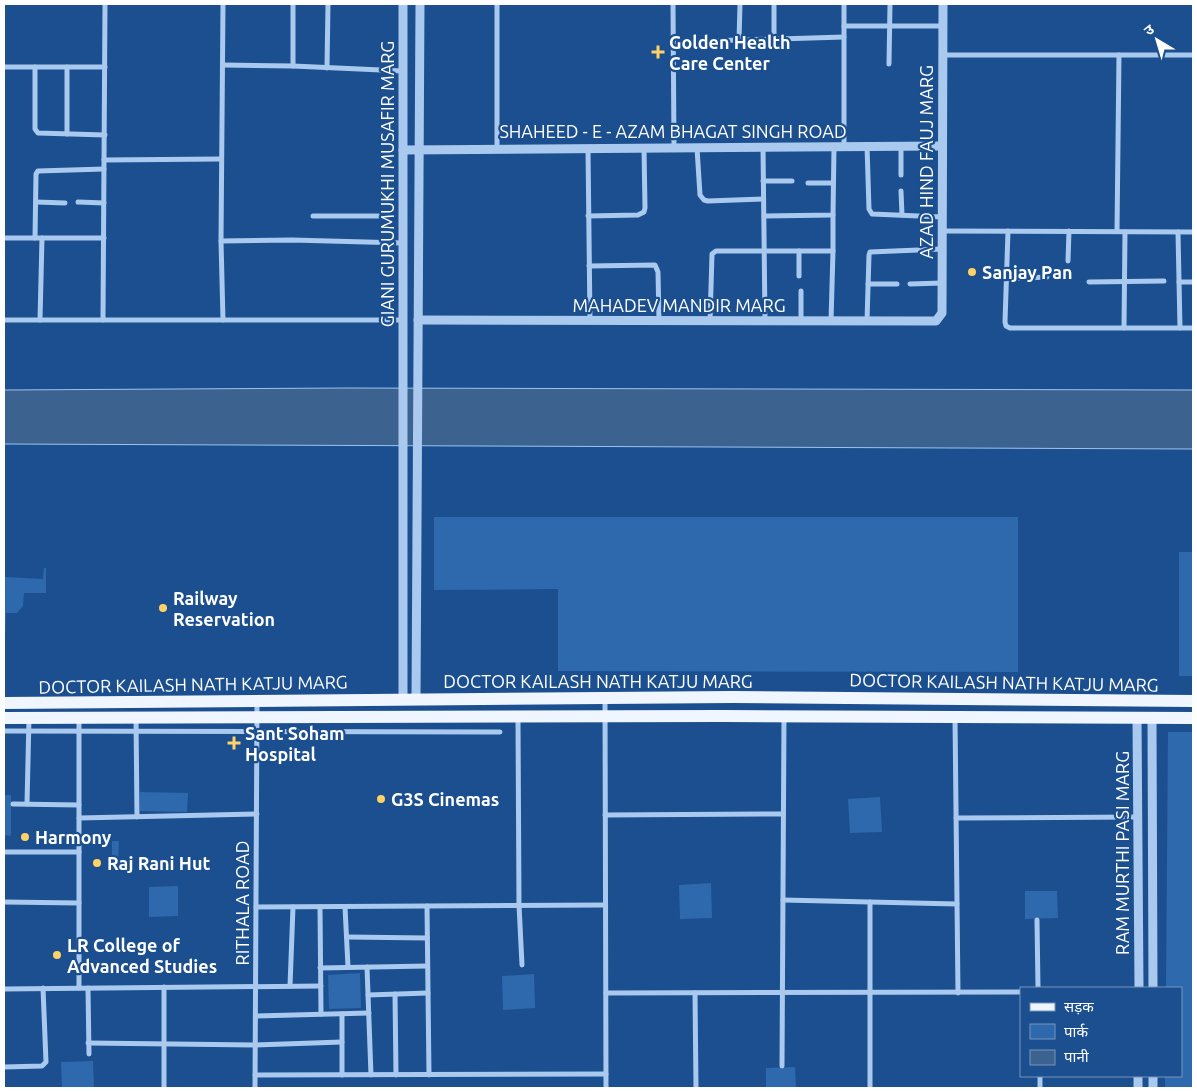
<svg xmlns="http://www.w3.org/2000/svg" width="1197" height="1092" font-family="Ubuntu,'Noto Sans Devanagari',sans-serif">
<style>
.green{fill:#2e69ad}
.water{fill:#3c6290;stroke:#9cc4f0}
.lines{fill:none;stroke-linecap:round;stroke-linejoin:round}
.minor{stroke:#a9c9ee;stroke-width:5}
.tertiary{stroke:#a9c9ee;stroke-width:9}
.primary{stroke:#f0f6ff;stroke-width:12}
.poi-dot{fill:#ffd166;stroke:#1b4f8f;stroke-width:2}
.labels{text-anchor:middle;dominant-baseline:central;stroke-width:4.5;stroke-linejoin:round;paint-order:stroke}
.poi-label{font-size:18px;font-weight:bold;fill:#fff;stroke:#1b4f8f;text-anchor:start}
.street-label{font-size:18px;fill:#fff;stroke:#1b4f8f}
</style>
<rect width="100%" height="100%" fill="#1b4f8f"/>
<!-- green -->
<g class="green">
<polygon points="434,517 1018,517 1018,672 558,671 558,589 434,590"/>
<rect x="1179" y="552" width="14" height="124"/>
<polygon points="44,568 46,568 46,593 24,593 23,606 17,613 6,613 5,638 4,638 4,577 43,579"/>
<polygon points="1168,732 1193,732 1193,1088 1165,1088 1165,1076 1181,1076 1181,988 1166,988"/>
<polygon points="140,792 188,793 187,812 140,811"/>
<polygon points="4,795 11,795 11,836 4,835"/>
<polygon points="880,797 882,832 850,833 848,799"/>
<polygon points="112,841 119,841 118,866 112,866"/>
<polygon points="711,883 712,918 680,919 679,885"/>
<polygon points="178,886 178,916 149,917 149,887"/>
<polygon points="1025,891 1057,891 1058,918 1025,919"/>
<polygon points="360,973 361,1008 329,1009 328,975"/>
<polygon points="534,974 535,1008 503,1010 502,976"/>
<polygon points="93,1061 94,1088 62,1088 61,1062"/>
<polygon points="795,1067 796,1088 766,1088 766,1068"/>
</g>
<!-- water -->
<polygon class="water" points="346,388 1193,390 1193,449 4,444 4,390"/>
<g class="lines">
<!-- minor -->
<g class="minor">
<polyline points="223,4 221,241 292,240 403,243"/>
<polyline points="293,4 293,66"/>
<polyline points="673,4 674,148"/>
<polyline points="844,4 844,147"/>
<polyline points="844,26 942,26"/>
<polyline points="774,39 774,4"/>
<polyline points="739,40 740,4"/>
<polyline points="673,42 844,37"/>
<polyline points="942,55 1193,55"/>
<polyline points="889,64 890,4"/>
<polyline points="223,65 293,66 403,71"/>
<polyline points="4,67 105,67"/>
<polyline points="35,67 35,129 38,133 105,135"/>
<polyline points="327,68 328,4"/>
<polyline points="67,134 67,67"/>
<polyline points="867,146 869,209 872,214 942,217"/>
<polyline points="763,147 765,321"/>
<polyline points="588,148 590,321"/>
<polyline points="697,148 700,195 704,200 708,201 763,199"/>
<polyline points="497,149 497,4"/>
<polyline points="104,160 221,159"/>
<polyline points="901,175 901,146"/>
<polyline points="763,181 792,181"/>
<polyline points="808,183 833,183"/>
<polyline points="901,191 902,215"/>
<polyline points="36,202 65,203"/>
<polyline points="78,202 104,203"/>
<polyline points="313,216 392,216"/>
<polyline points="588,216 638,215 644,212 645,208 644,148"/>
<polyline points="764,216 833,215 834,147"/>
<polyline points="942,231 1193,232"/>
<polyline points="1008,231 1005,322 1006,326 1010,328 1193,328"/>
<polyline points="1117,231 1119,55"/>
<polyline points="1178,232 1180,328"/>
<polyline points="4,238 104,238"/>
<polyline points="35,238 36,174 38,171 104,169"/>
<polyline points="221,241 223,320"/>
<polyline points="833,251 833,215"/>
<polyline points="1068,261 1069,231"/>
<polyline points="589,266 655,265 658,272 659,321"/>
<polyline points="799,276 799,251"/>
<polyline points="1007,279 1047,277"/>
<polyline points="1089,282 1164,281"/>
<polyline points="1179,282 1193,282"/>
<polyline points="868,284 897,284"/>
<polyline points="910,284 942,283"/>
<polyline points="801,291 801,321"/>
<polyline points="4,320 403,320"/>
<polyline points="40,320 42,238"/>
<polyline points="103,320 105,4"/>
<polyline points="710,321 712,254 716,251 833,251 831,321"/>
<polyline points="867,321 869,255 870,252 942,249"/>
<polyline points="1124,328 1125,232"/>
<polyline points="605,699 606,1088"/>
<polyline points="136,717 137,817"/>
<polyline points="518,718 519,905 522,965"/>
<polyline points="955,718 958,993"/>
<polyline points="4,731 500,732"/>
<polyline points="13,804 79,805"/>
<polyline points="27,804 29,718"/>
<polyline points="605,815 783,814"/>
<polyline points="79,818 257,814"/>
<polyline points="956,818 1138,817"/>
<polyline points="4,852 79,852"/>
<polyline points="783,900 957,904"/>
<polyline points="4,902 79,903"/>
<polyline points="427,906 429,1075"/>
<polyline points="256,907 605,905"/>
<polyline points="320,907 321,1014"/>
<polyline points="345,907 348,967"/>
<polyline points="1037,920 1038,988"/>
<polyline points="347,937 427,938"/>
<polyline points="367,967 371,1075"/>
<polyline points="320,968 427,966"/>
<polyline points="290,986 293,907"/>
<polyline points="79,988 79,718"/>
<polyline points="88,988 89,1054"/>
<polyline points="4,989 321,986"/>
<polyline points="606,993 1021,992"/>
<polyline points="695,993 696,1088"/>
<polyline points="395,994 396,1075"/>
<polyline points="368,995 428,993"/>
<polyline points="342,1014 342,1075"/>
<polyline points="256,1016 369,1013"/>
<polyline points="88,1043 255,1045 342,1042"/>
<polyline points="782,1066 784,717"/>
<polyline points="4,1067 42,1066 46,1062 43,988"/>
<polyline points="255,1075 606,1074"/>
<polyline points="1040,1076 1040,1088"/>
<polyline points="164,1088 164,987"/>
<polyline points="255,1088 257,702"/>
<polyline points="870,1088 870,902"/>
</g>
<!-- tertiary -->
<g class="tertiary">
<polyline points="403,150 942,146"/>
<polyline points="418,320 936,321 942,313 943,4"/>
<polyline points="403,700 403,4"/>
<polyline points="416,700 420,4"/>
<polyline points="1137,718 1139,988"/>
<polyline points="1152,718 1153,988"/>
<polyline points="1138,1088 1138,1076"/>
<polyline points="1153,1088 1153,1076"/>
</g>
<!-- primary -->
<g class="primary">
<polyline points="4,703 733,697 1193,701"/>
<polyline points="4,718 722,716 1193,718"/>
</g>
</g>
<!-- markers -->
<g class="poi-dot">
<path d="M655.5 44.5h5v5h5v5h-5v5h-5v-5h-5v-5h5z"/>
<circle cx="972" cy="272" r="5"/>
<circle cx="163" cy="608" r="5"/>
<path d="M231.5 735.5h5v5h5v5h-5v5h-5v-5h-5v-5h5z"/>
<circle cx="381" cy="799" r="5"/>
<circle cx="25" cy="837" r="5"/>
<circle cx="97" cy="863" r="5"/>
<circle cx="57" cy="955" r="5"/>
</g>
<g class="labels">
<!-- poi labels -->
<g class="poi-label">
<text x="669" y="42">Golden Health<tspan x="669" dy="21">Care Center</tspan></text>
<text x="982" y="272">Sanjay Pan</text>
<text x="173" y="598">Railway<tspan x="173" dy="21">Reservation</tspan></text>
<text x="245" y="733">Sant Soham<tspan x="245" dy="21">Hospital</tspan></text>
<text x="391" y="799">G3S Cinemas</text>
<text x="35" y="837">Harmony</text>
<text x="107" y="863">Raj Rani Hut</text>
<text x="67" y="945">LR College of<tspan x="67" dy="21">Advanced Studies</tspan></text>
</g>
<!-- street labels -->
<g class="street-label">
<text x="673" y="131">SHAHEED - E - AZAM BHAGAT SINGH ROAD</text>
<text transform="translate(926 162) rotate(-90)">AZAD HIND FAUJ MARG</text>
<text transform="translate(387 184) rotate(-90)">GIANI GURUMUKHI MUSAFIR MARG</text>
<text x="679" y="305">MAHADEV MANDIR MARG</text>
<text x="598" y="681">DOCTOR KAILASH NATH KATJU MARG</text>
<text transform="translate(1004 682) rotate(1)">DOCTOR KAILASH NATH KATJU MARG</text>
<text transform="translate(193 684) rotate(-1)">DOCTOR KAILASH NATH KATJU MARG</text>
<text transform="translate(1122 853) rotate(-90)">RAM MURTHI PASI MARG</text>
<text transform="translate(242 903) rotate(-90)">RITHALA ROAD</text>
</g>
</g>
<!-- border -->
<rect width="1197" height="1092" fill="none" stroke="#ffffff" stroke-width="10"/>
<!-- legend -->
<rect x="1020" y="987" width="162" height="90" fill="#1b4f8f" stroke="#7695bc"/>
<rect x="1030" y="1003" width="25" height="8" fill="#f0f6ff" stroke="#7695bc"/>
<text x="1064" y="1012" font-size="15" fill="#ffffff">सड़क</text>
<rect x="1030" y="1024" width="25" height="15" fill="#2e69ad" stroke="#7695bc"/>
<text x="1064" y="1037" font-size="15" fill="#ffffff">पार्क</text>
<rect x="1030" y="1050" width="25" height="15" fill="#3c6290" stroke="#7695bc"/>
<text x="1064" y="1062" font-size="15" fill="#ffffff">पानी</text>
<!-- north arrow -->
<g transform="translate(1157 40) rotate(322)" stroke="#1b4f8f" stroke-width="4" paint-order="stroke">
<path d="M0-4L9 19L0 12L-9 19Z" fill="#ffffff"/>
<text y="-8" font-size="14" font-weight="bold" text-anchor="middle" fill="#ffffff">उ</text>
</g>
</svg>
